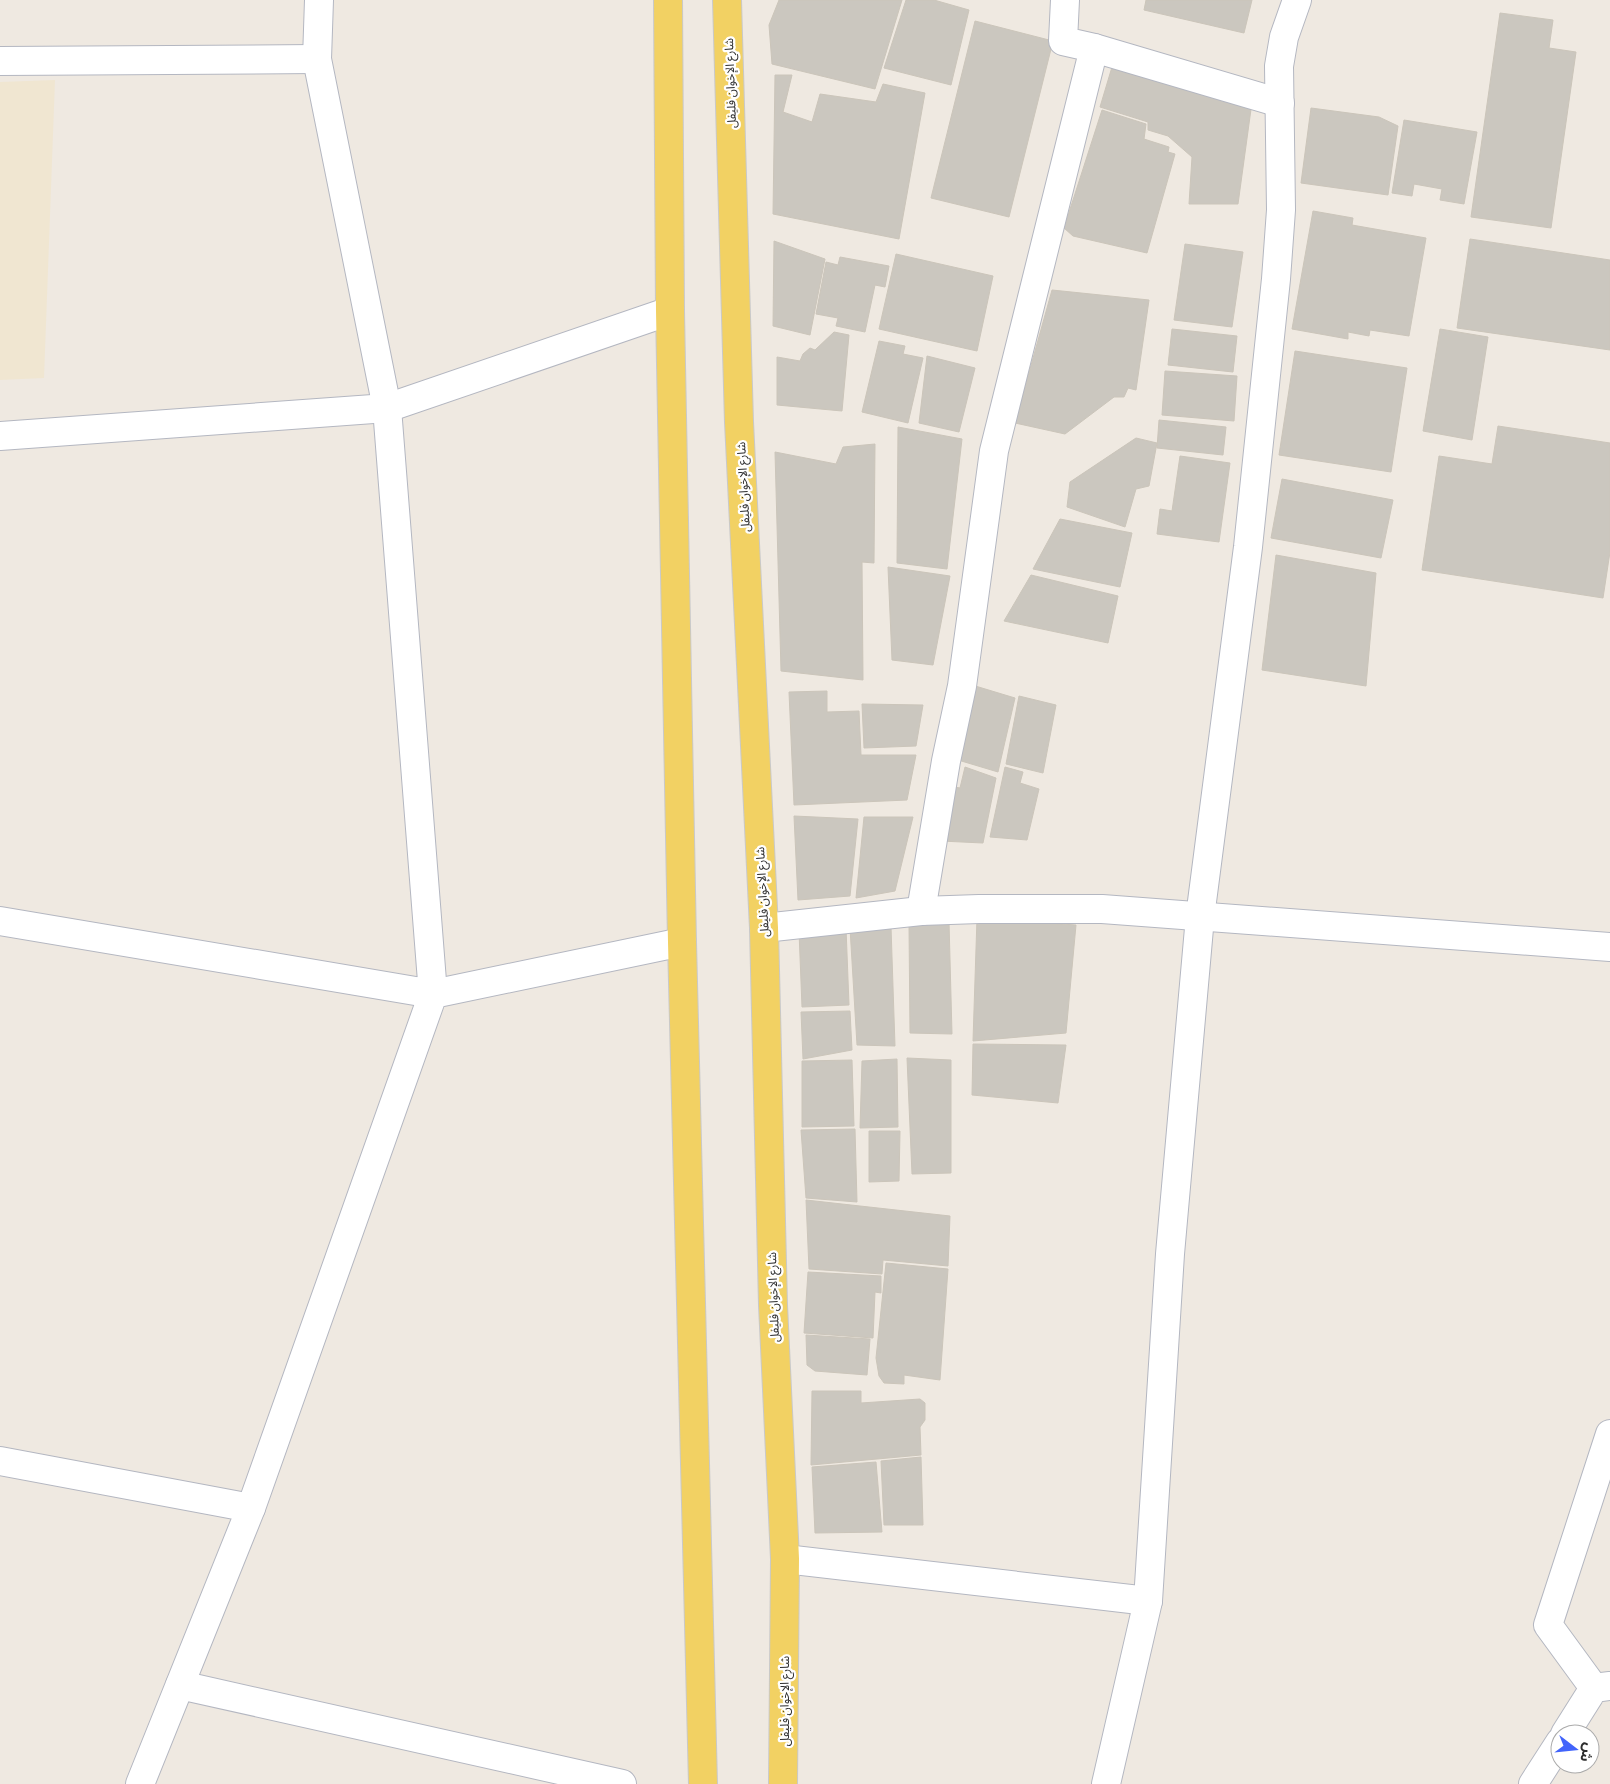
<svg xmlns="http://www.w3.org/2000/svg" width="1610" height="1784" font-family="'PT Sans Narrow','Noto Sans Arabic',sans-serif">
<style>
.education{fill:#f0e6d1}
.building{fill:#cbc7bf;stroke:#cbc5ba}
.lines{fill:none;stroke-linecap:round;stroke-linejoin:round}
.minor-casing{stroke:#b4b7c1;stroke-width:30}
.primary-casing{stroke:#c9c9c9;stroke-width:30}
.minor{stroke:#fff;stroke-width:28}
.primary{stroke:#f2d163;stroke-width:28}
.labels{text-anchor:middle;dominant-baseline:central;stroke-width:4.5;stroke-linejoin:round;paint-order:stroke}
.street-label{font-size:12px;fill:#2e2e2e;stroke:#fff}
</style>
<rect width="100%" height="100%" fill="#efe9e1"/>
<!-- education -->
<polygon class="education" points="55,80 44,378 0,380 0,82"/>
<!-- building -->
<g class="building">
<polygon points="779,0 902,0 875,89 772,64 769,25"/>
<polygon points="906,0 934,0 969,10 951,85 884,68"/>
<polygon points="1146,0 1252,0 1244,33 1144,10"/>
<polygon points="1500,13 1553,20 1549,48 1576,52 1551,228 1471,217"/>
<polygon points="975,21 1053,41 1009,217 931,198"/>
<polygon points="1112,67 1252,102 1238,204 1189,204 1192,157 1168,136 1148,130 1148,122 1100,107"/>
<polygon points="775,75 792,75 783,112 812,122 820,94 876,102 883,84 925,93 899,239 773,214"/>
<polygon points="1311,108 1379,117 1398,126 1388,195 1301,183"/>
<polygon points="1102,110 1146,124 1144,139 1169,147 1168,152 1175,154 1147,253 1073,236 1064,228"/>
<polygon points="1404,120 1477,132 1464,204 1440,200 1442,189 1414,184 1412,196 1392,193"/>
<polygon points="1313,211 1353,218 1352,225 1426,238 1409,336 1370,330 1369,336 1348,332 1348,339 1292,329"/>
<polygon points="1470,239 1610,260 1610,350 1457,328"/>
<polygon points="774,241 825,259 810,335 773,326"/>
<polygon points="1185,244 1243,252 1232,327 1174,320"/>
<polygon points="896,254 993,276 977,351 879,329"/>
<polygon points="840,257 889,266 885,287 875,285 865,332 836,326 838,318 816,314 826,262 838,265"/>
<polygon points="1052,290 1149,300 1136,390 1128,388 1124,397 1114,397 1065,434 1015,423"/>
<polygon points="1172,329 1237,336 1233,372 1168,365"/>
<polygon points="1440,329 1488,337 1472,440 1423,431"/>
<polygon points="834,332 849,335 842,411 777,405 777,357 800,361 803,354 810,348 815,350"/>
<polygon points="879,341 905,346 903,354 923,358 908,423 862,412"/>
<polygon points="1295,351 1407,368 1391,472 1279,455"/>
<polygon points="927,356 975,368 959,432 919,423"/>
<polygon points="1165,371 1237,376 1234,421 1162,415"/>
<polygon points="1159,420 1226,427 1223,455 1157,448"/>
<polygon points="1498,426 1610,443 1610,552 1603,598 1422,570 1439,456 1492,464"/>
<polygon points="898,427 962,439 947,569 897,563"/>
<polygon points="1136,438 1157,443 1149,486 1136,489 1125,527 1067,507 1070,482"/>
<polygon points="875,444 874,563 862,562 863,680 781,671 775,452 836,464 843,447"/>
<polygon points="1180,456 1230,463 1219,542 1157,534 1160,509 1172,511"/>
<polygon points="1282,479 1393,500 1381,558 1271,538"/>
<polygon points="1060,519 1132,533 1120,587 1033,569"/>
<polygon points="1276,555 1376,573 1366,686 1262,670"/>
<polygon points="888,567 950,576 933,665 892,660"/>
<polygon points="1031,575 1118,596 1108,643 1004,621"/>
<polygon points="972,685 1015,698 998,772 958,760"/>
<polygon points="827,691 827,712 859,711 861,755 916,755 907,800 794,805 789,692"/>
<polygon points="1019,696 1056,705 1043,773 1006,764"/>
<polygon points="862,704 923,705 916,746 864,748"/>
<polygon points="965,767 996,778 983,843 941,841 948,786 960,788"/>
<polygon points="1005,767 1023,772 1020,783 1039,789 1027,840 990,837"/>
<polygon points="794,816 858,819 850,896 798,900"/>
<polygon points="864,817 913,817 895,891 856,898"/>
<polygon points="977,918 1076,925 1066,1033 973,1041"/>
<polygon points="949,922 952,1034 910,1033 909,925"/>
<polygon points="891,927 895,1046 857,1045 850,928"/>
<polygon points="846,928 849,1005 802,1007 799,931"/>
<polygon points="850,1011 852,1050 803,1059 801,1012"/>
<polygon points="973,1044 1066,1045 1058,1103 972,1095"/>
<polygon points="907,1058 951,1060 951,1173 912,1174"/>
<polygon points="897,1059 898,1127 860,1128 862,1061"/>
<polygon points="852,1060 854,1126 802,1127 802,1061"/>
<polygon points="855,1129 857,1202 806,1198 801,1130"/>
<polygon points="869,1131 900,1131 899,1181 869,1182"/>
<polygon points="806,1200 950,1216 948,1266 883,1260 882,1274 809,1269"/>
<polygon points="886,1263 948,1269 940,1380 904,1375 904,1384 884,1383 879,1376 876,1358"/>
<polygon points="808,1272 881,1276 881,1293 875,1292 873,1338 804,1333"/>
<polygon points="806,1335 870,1339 867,1375 815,1371 807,1365"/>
<polygon points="812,1391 861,1391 861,1403 920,1399 925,1403 925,1420 920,1427 921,1455 811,1465"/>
<polygon points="921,1457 923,1525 884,1525 881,1461"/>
<polygon points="876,1462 882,1532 815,1533 812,1467"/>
</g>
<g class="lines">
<defs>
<g id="minor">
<polyline points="1065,0 1063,41 1094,48"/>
<polyline points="0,61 317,59"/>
<polyline points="0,436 387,408 670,311"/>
<polyline points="921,911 946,761 962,686 994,451 1094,48 1280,103"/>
<polyline points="0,921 433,994 387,408 317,59 319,0"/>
<polyline points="764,928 921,911 979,909 1102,909 1610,947"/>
<polyline points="0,1461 251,1508"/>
<polyline points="785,1559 1148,1601"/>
<polyline points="180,1685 622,1784"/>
<polyline points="1594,1688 1548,1625 1610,1434"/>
<polyline points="1565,1734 1594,1688 1610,1686"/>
<polyline points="140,1784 251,1508 433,994 682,942"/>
<polyline points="1106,1784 1148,1601 1170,1254 1200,917 1248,547 1276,279 1281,210 1279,66 1284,37 1297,0"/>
<polyline points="1533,1784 1560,1742"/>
</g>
<g id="primary">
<polyline points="668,0 670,311 682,942 703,1784"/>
<polyline points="727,0 739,422 764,928 773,1305 785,1559 783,1784"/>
</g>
</defs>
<!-- minor casing -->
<use href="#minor" class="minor-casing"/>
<!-- primary casing -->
<use href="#primary" class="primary-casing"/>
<!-- minor -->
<use href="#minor" class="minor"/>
<!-- primary -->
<use href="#primary" class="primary"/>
</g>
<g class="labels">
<!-- street labels -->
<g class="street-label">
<text transform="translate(730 83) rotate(-92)">شارع الإخوان فليفل</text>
<text transform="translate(743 487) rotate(-93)">شارع الإخوان فليفل</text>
<text transform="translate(762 892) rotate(-93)">شارع الإخوان فليفل</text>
<text transform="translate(773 1297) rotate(-92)">شارع الإخوان فليفل</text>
<text transform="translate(784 1701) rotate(-90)">شارع الإخوان فليفل</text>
</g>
</g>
<!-- north arrow -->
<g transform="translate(1575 1749) rotate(106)"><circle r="24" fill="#ffffff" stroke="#ababab"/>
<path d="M0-4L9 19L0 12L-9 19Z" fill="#4264fb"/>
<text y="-8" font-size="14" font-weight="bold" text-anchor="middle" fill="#2e2e2e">ش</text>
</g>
</svg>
